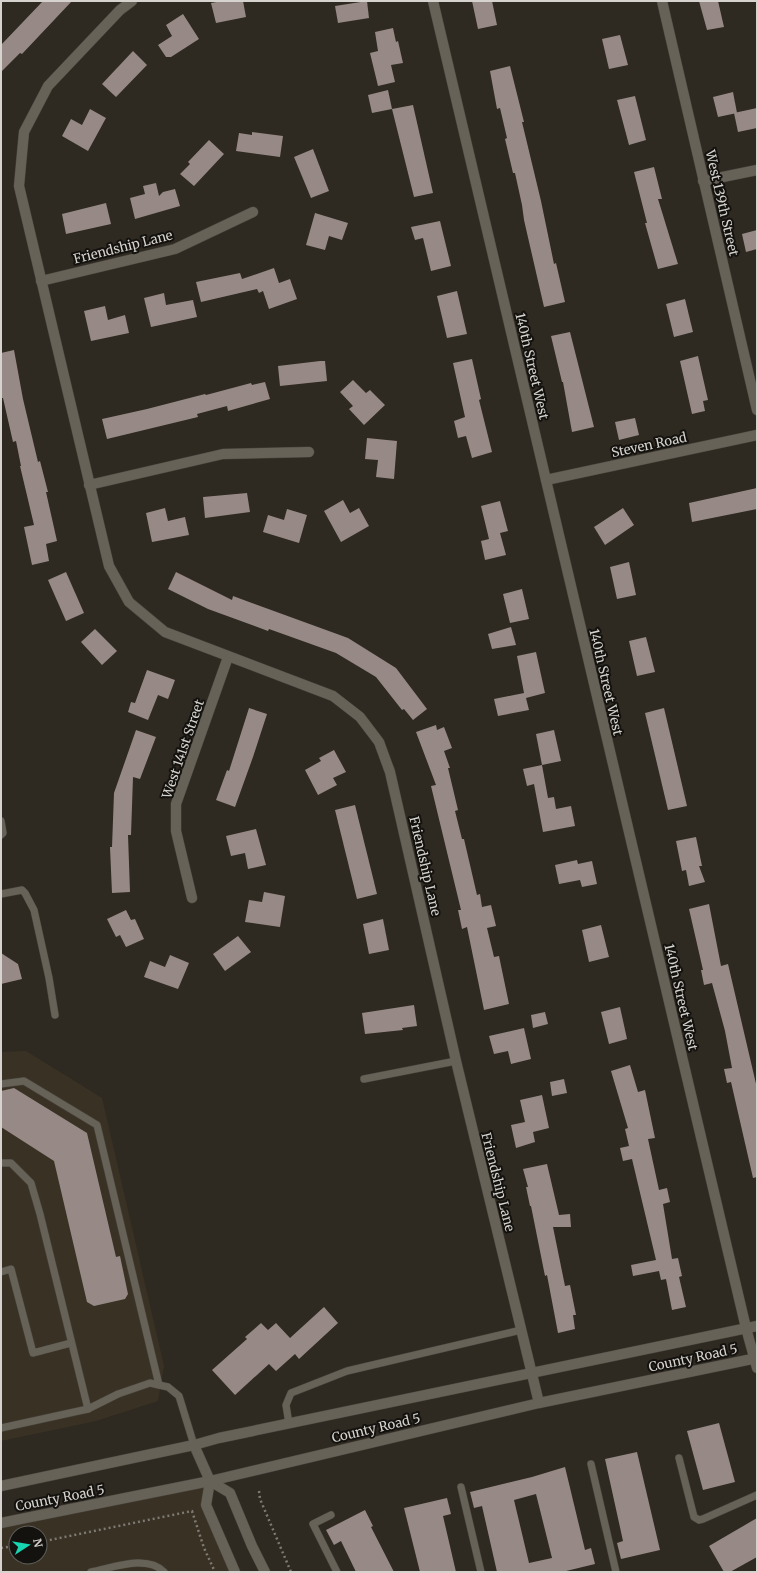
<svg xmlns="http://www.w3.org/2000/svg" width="758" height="1573" font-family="Merriweather,serif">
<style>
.built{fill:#393224;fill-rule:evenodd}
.building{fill:#978a86;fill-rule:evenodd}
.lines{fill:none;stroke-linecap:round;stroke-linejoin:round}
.lane-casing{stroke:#48443d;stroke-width:8}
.street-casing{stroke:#48443d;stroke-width:11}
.secondary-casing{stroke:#48443d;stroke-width:11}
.path{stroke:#7e7a73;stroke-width:2.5;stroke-dasharray:2 3;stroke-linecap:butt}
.lane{stroke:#676258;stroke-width:7}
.street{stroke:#676258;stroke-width:10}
.secondary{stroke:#676258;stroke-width:10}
.labels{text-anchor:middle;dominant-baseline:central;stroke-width:4;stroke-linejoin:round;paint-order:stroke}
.street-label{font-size:13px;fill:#d6d3ce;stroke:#14120f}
</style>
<rect width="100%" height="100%" fill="#2e2921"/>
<!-- built -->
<g class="built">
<polygon points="26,1051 102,1098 164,1366 158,1401 96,1421 1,1441 1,1052"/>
<path d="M 210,1481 L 206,1505 L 235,1572 L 1,1572 L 1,1523 ZM 16,1533 L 40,1533 L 40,1557 L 16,1557 Z"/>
</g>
<!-- building -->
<g class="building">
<polygon points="43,1 72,1 22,54 20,53 1,72 1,45"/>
<polygon points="222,1 243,1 246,17 216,23 211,3"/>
<polygon points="367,1 369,18 338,23 335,6"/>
<polygon points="472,1 492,1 497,25 478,29"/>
<polygon points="699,1 718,1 724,27 707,30"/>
<polygon points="183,14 199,39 171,57 166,57 158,45 172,36 166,25"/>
<polygon points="393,28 396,42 398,41 403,63 391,65 395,82 378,86 370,53 378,51 375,32"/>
<polygon points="620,35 628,65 609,69 602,39"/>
<polygon points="133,51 147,65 116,97 102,84"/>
<polygon points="510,66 524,122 522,122 541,201 554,264 556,263 565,302 544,307 524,220 522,205 515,173 513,173 505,139 507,138 500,108 497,109 490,71"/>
<polygon points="388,90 392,109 372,113 368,95"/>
<polygon points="733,92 737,113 718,117 713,97"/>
<polygon points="635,96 646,140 629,145 617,100"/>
<polygon points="413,105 433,193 414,197 392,109"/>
<polygon points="757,108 757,128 738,132 734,113"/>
<polygon points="90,109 106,118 88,151 62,136 71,119 82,125"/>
<polygon points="252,132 283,136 280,157 236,151 239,133 252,135"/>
<polygon points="209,140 224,154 194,186 180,174 190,164 188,162"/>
<polygon points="313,149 329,191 311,198 294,157"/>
<polygon points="654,167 662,199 658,199 678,264 658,269 645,223 647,223 634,172"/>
<polygon points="156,183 159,196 163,192 175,189 180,206 135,219 130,198 145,194 143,186"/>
<polygon points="106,203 111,224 66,234 62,214"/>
<polygon points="315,213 348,223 342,240 329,236 325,250 306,245"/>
<polygon points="440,221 451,266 431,271 423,238 415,240 411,227"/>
<polygon points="757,230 757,249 746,252 742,234"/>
<polygon points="274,268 279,283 290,279 297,299 269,309 263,291 259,293 257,289 201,302 196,282 240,273 242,279"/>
<polygon points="457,291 467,334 447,338 437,296"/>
<polygon points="164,293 166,305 193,300 197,317 151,327 144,298"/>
<polygon points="685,299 693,332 674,337 666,304"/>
<polygon points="105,306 108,320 125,315 129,333 91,341 84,311"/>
<polygon points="570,332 594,427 572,432 563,382 562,382 551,336"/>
<polygon points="14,350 23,399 38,462 40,461 48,492 46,492 57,541 46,544 49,561 32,565 24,527 34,525 20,466 21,466 16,441 13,442 3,398 1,398 1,353"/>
<polygon points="698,356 708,400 703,401 705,411 692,414 680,361"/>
<polygon points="472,359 481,399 479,400 492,452 472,458 466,436 458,438 454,421 465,417 453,363"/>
<polygon points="320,361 325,361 327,381 280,386 278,366"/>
<polygon points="353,380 366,393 370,390 385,405 364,425 349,409 353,406 340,392"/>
<polygon points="265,382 270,399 228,411 227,406 197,414 198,417 107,439 102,419 147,409 205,394 206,395 251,383 252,385"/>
<polygon points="635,418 639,435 619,440 615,422"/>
<polygon points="367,438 397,441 394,479 376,477 378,460 365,459"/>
<polygon points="757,488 757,509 692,522 689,503"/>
<polygon points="247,493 250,512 205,518 203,497"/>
<polygon points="343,500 350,513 359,508 369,526 341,542 324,511"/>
<polygon points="500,501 508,531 500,533 506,555 485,560 481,541 489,539 481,506"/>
<polygon points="165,508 168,521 185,517 189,535 152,542 146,513"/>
<polygon points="623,508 634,525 605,545 594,527"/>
<polygon points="287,509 307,515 299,543 263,532 268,515 284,520"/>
<polygon points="629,562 636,595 617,599 610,567"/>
<polygon points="66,572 84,613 66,621 48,580"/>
<polygon points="176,572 232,600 233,596 348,638 396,668 427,709 413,720 404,709 402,710 376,677 336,653 269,629 268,631 208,609 168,589"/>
<polygon points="522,589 529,619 510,623 503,594"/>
<polygon points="511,627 516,645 492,649 488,634"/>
<polygon points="95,629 117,651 102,665 81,642"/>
<polygon points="646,637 655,672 637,676 629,641"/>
<polygon points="536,652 545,693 526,698 529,710 498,716 494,699 524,693 517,656"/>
<polygon points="147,670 175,680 168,699 158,695 148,720 128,712 131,702 135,703"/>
<polygon points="249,708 267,714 253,757 235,807 216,800 227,770 229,771"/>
<polygon points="664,708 687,806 668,810 645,713"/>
<polygon points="436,725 437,730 444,727 452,748 444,751 450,768 448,768 458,810 455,811 462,839 464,839 477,895 480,894 482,907 491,905 496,926 487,928 494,957 499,956 509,1004 484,1010 467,927 462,929 458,910 461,910 431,786 436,785 416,732"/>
<polygon points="136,730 156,737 140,779 133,777 131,835 128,835 130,892 112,893 110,847 112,847 114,793"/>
<polygon points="554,730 561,761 542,765 536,734"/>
<polygon points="334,750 346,772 333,778 337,785 318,795 305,770 321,761 319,758"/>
<polygon points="542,765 548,798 554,797 556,809 571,806 575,826 543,832 534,784 527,786 523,769"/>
<polygon points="355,805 377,894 357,899 335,810"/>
<polygon points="256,829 266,865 248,869 245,853 231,856 226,836"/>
<polygon points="696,837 702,866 699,866 705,882 689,886 686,870 682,871 676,841"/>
<polygon points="577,860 578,864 592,861 597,884 582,887 580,880 559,884 555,865"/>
<polygon points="264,892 285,896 280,927 245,922 249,900 262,902"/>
<polygon points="709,904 721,966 728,964 757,1088 757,1177 753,1178 731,1082 727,1083 724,1069 732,1068 725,1031 712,983 704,985 701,970 703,970 689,909"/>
<polygon points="126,910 131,920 135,919 144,939 126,947 120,935 116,937 107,919"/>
<polygon points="383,919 389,950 369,954 363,924"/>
<polygon points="601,925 609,957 589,962 582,930"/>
<polygon points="238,936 251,952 225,971 213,954"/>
<polygon points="1,953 18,964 22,979 1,984"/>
<polygon points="170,955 189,963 178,989 144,977 150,961 165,967"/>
<polygon points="414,1005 417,1026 402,1028 403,1030 365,1034 362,1013"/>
<polygon points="620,1007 627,1039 609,1044 601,1012"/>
<polygon points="545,1012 548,1024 533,1028 531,1015"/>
<polygon points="524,1028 531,1059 511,1064 508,1051 494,1054 489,1036"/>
<polygon points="630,1065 638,1092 645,1090 655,1138 648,1139 659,1190 667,1188 670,1202 663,1204 672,1259 678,1258 682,1276 679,1277 686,1307 672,1310 666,1279 661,1280 659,1271 633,1276 631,1265 656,1260 632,1159 623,1161 620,1148 629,1146 625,1129 628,1128 611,1071"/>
<polygon points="564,1079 567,1093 552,1096 550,1082"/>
<polygon points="14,1088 87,1133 116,1257 120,1256 128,1294 125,1299 94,1306 87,1302 54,1161 1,1127 1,1091"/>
<polygon points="542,1095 549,1128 533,1132 535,1142 516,1148 511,1125 525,1122 520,1100"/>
<polygon points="547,1164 559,1215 570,1214 571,1227 553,1227 565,1286 570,1285 576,1315 573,1315 575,1329 558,1333 547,1275 545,1276 531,1206 530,1206 526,1187 528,1187 523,1169"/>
<polygon points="324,1307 338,1323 299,1359 295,1354 276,1371 269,1364 235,1395 212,1370 247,1339 245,1337 261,1323 268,1330 276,1323 290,1338"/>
<polygon points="719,1423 735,1482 703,1490 687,1431"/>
<polygon points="637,1452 660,1550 621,1559 617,1543 623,1541 605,1459"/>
<path d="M 565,1467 L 585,1550 L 591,1548 L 595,1564 L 562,1572 L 497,1572 L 482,1506 L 474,1508 L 470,1492 L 532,1477 ZM 536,1494 L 552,1558 L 529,1563 L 514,1500 Z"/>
<polygon points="447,1498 451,1514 443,1516 456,1572 420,1572 404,1508"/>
<polygon points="365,1510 373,1526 371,1527 394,1572 356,1572 341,1541 334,1545 326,1530"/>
<polygon points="757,1518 757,1557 730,1572 724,1572 709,1546"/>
</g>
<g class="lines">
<defs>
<g id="lane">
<polyline points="1,821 3,833 1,835"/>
<polyline points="1,894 22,890 25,893 34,910 49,978 55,1015"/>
<polyline points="364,1079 456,1061"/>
<polyline points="1,1084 24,1081 97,1125 159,1385"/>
<polyline points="1,1163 11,1163 31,1183 40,1214 88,1409"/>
<polyline points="1,1272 11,1269 33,1353 71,1343"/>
<polyline points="289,1424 286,1405 291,1393 347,1371 521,1330"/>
<polyline points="1,1428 88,1409 118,1394 150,1383 168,1387 179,1396 194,1445"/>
<polyline points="679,1458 694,1517 699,1520 703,1519 757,1495"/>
<polyline points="591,1464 616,1572"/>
<polyline points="461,1487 481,1572"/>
<polyline points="331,1515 313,1524 337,1572"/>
<path d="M 91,1572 C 112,1568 147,1554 164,1572"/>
</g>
<g id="street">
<polyline points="132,1 120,10 48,86 24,132 19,186 109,566 129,602 165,632 333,696 360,717 379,742 390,772 456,1061 539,1403"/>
<polyline points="433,1 746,1328 757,1368"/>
<polyline points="662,1 757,410"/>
<polyline points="703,181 757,170"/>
<polyline points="41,281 175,249 253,212"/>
<polyline points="546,480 757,435"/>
<polyline points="89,485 223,454 309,452"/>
<polyline points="192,898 176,831 176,804 228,657"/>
</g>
<g id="secondary">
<polyline points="194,1445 210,1481 206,1505 235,1572"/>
<polyline points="210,1481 230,1493 252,1546 265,1572"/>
<polyline points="1,1486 194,1445 219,1438 757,1326"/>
<polyline points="1,1523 210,1481 539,1403 757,1358"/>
</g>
</defs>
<!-- lane casing -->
<use href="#lane" class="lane-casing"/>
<!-- street casing -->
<use href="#street" class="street-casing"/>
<!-- secondary casing -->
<use href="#secondary" class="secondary-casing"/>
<!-- path -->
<g class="path">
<polyline points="259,1491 260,1499 291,1572"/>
<polyline points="40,1542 192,1511 204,1548 215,1572"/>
<polyline points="1,1548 16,1546"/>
</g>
<!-- lane -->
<use href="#lane" class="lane"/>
<!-- street -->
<use href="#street" class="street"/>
<!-- secondary -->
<use href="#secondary" class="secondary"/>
</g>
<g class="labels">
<!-- street labels -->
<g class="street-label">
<text transform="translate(722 203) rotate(77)">West 139th Street</text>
<text transform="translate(123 247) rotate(-14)">Friendship Lane</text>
<text transform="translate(532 366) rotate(77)">140th Street West</text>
<text transform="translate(649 445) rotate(-12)">Steven Road</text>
<text transform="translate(606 682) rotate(77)">140th Street West</text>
<text transform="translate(183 749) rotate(-71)">West 141st Street</text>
<text transform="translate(425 866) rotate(77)">Friendship Lane</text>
<text transform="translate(681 997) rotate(77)">140th Street West</text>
<text transform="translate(498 1182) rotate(76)">Friendship Lane</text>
<text transform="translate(693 1358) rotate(-12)">County Road 5</text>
<text transform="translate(376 1428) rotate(-13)">County Road 5</text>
<text transform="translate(60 1498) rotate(-11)">County Road 5</text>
</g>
</g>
<!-- border -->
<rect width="758" height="1573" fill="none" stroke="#d6d3ce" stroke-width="4"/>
<!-- north arrow -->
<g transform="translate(28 1545) rotate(78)"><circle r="19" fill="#14120f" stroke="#625f5b"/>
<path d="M0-3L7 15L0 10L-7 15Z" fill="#18d5b2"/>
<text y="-6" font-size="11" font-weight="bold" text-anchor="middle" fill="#d6d3ce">N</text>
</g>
</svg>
